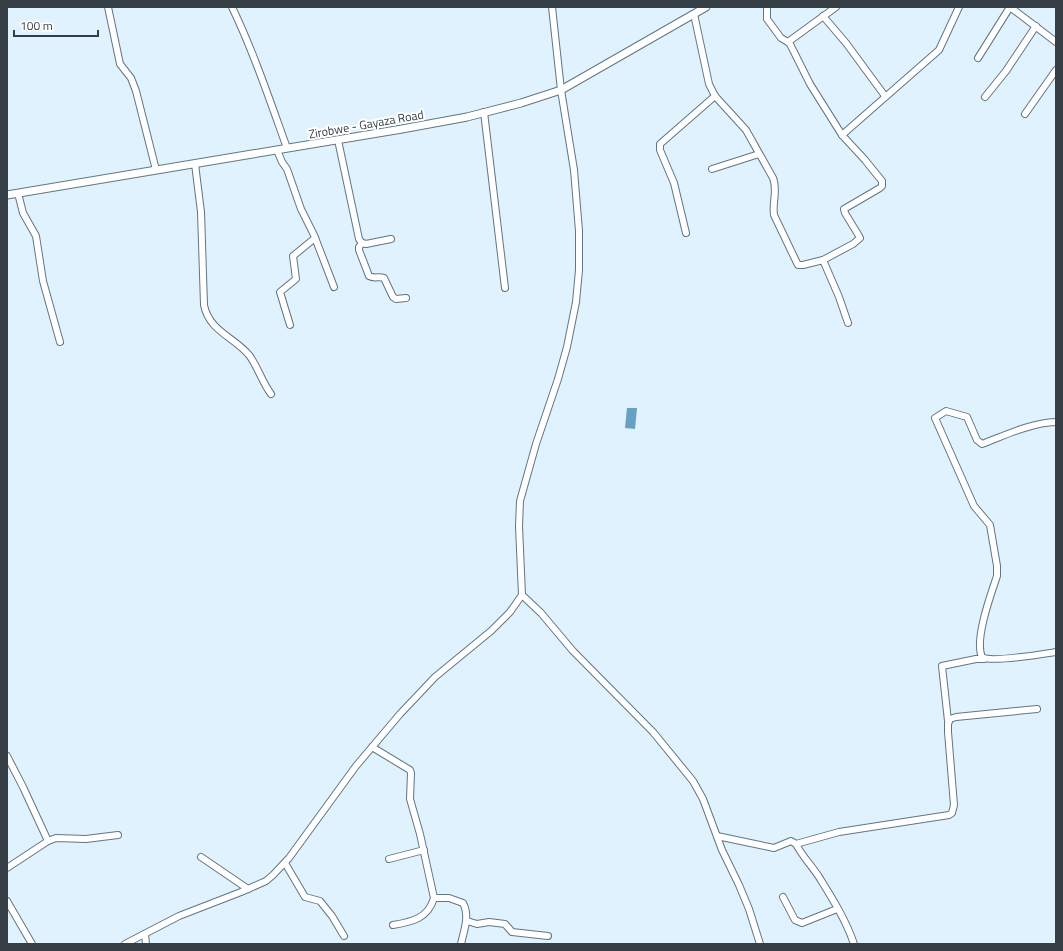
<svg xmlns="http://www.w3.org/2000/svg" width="1063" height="951" font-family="'Titillium Web',sans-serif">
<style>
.water{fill:#66a0c2}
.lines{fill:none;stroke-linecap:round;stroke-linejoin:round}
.minor-casing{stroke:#617683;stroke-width:8}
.tertiary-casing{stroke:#617683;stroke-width:9}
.minor{stroke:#fff;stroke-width:6}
.tertiary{stroke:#fff;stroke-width:7}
.labels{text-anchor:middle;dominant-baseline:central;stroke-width:4;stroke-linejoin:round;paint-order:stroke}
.street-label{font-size:12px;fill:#353e44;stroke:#fff}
</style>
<rect width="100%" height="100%" fill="#dff2fd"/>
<!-- water -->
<polygon class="water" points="627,408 637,408 635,429 625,428"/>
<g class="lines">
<defs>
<g id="minor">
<polyline points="108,7 120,64 131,78 136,91 156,170"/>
<path d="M 232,7 C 254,53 270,101 287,148"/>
<polyline points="767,7 767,19 781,38 788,42 790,44 810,84 842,135 865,160 882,181 882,186 880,188 844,209 845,213 859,236 860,238 853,244 823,260"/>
<polyline points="1010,7 1056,42"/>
<path d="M 694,14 L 709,84 L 715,96 L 746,130 L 773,178 C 778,191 772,202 774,215 L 796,261 L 798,265 L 803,265 L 823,260 L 839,297 L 848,323"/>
<polyline points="823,16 846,43 885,96"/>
<polyline points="788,42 836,7"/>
<polyline points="978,58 1010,7"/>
<polyline points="985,97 1006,71 1036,26"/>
<polyline points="484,112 505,288"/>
<polyline points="1025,114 1056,70"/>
<polyline points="842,135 939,50 959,7"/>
<polyline points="338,140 359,239 362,243 366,244 391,239"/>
<polyline points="277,150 282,162 287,169 301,209 314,235 334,287"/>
<path d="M 195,164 L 201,212 L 204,305 C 209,331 234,337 249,355 C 258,367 262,382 271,394"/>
<polyline points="712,169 759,154"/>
<polyline points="18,193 23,213 36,236 43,281 60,342"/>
<polyline points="686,233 674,183 660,150 660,144 715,96"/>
<path d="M 362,243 L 359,247 L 359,250 L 369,276 C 374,279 379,276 384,278 L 393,297 L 396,299 L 406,298"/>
<polyline points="290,325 280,292 296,279 293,256 315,238"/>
<path d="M 1056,422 C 1030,423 1006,435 982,444 L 977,440 L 967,417 L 946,411 L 935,418 L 974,506 L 990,525 L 997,566 L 997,576 C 991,594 974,640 982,657 C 990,663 1043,654 1056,652"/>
<polyline points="522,595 541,613 573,651 653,732 693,781 703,799 722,850 739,885 749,909 760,944"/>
<polyline points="948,721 942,666 976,659 984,659"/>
<path d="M 372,747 L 410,770 L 411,773 L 410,799 L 420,834 L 434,898 C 428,919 411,922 393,925"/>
<polyline points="7,756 23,787 48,841"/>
<path d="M 717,836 L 774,848 L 791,841 L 796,844 C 802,856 812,866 819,877 C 832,898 846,920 854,944"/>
<polyline points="796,844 839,832 949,815 952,813 954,805 948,732 948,724 950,719 956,717 1037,709"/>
<polyline points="201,857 248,889"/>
<polyline points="389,859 424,850"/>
<polyline points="285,863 305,897 320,901 332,916 344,936"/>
<polyline points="7,868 48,841 56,838 86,839 118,835"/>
<polyline points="783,897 795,920 802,923 837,909"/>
<path d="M 434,898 L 449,898 L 463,903 C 470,916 464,930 461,944"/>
<polyline points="7,901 32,944"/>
<polyline points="467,921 477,924 489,922 505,924 512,932 548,936"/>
<polyline points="145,934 146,944"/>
<polyline points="125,944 179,916 241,892 266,881 273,875 289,858 356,766 400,714 435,677 491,631 510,612 522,595 519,526 520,501 536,444 558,379 567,347 576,302 579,270 579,231 574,170 561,90 552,7"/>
</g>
<polyline id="tertiary" points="7,195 402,129 467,117 521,103 561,90 706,7"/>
</defs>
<!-- minor casing -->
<use href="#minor" class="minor-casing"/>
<!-- tertiary casing -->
<use href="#tertiary" class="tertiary-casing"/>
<!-- minor -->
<use href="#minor" class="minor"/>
<!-- tertiary -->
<use href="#tertiary" class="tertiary"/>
</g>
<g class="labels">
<!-- street labels -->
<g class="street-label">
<text transform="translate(366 124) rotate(-10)">Zirobwe - Gayaza Road</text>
</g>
</g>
<!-- border -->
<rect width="1063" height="951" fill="none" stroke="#353e44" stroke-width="16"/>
<!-- scale -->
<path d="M14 30v6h84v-6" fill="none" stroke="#353e44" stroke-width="2"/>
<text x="20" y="30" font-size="12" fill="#353e44" stroke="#ffffff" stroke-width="3" paint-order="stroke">100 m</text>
</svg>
